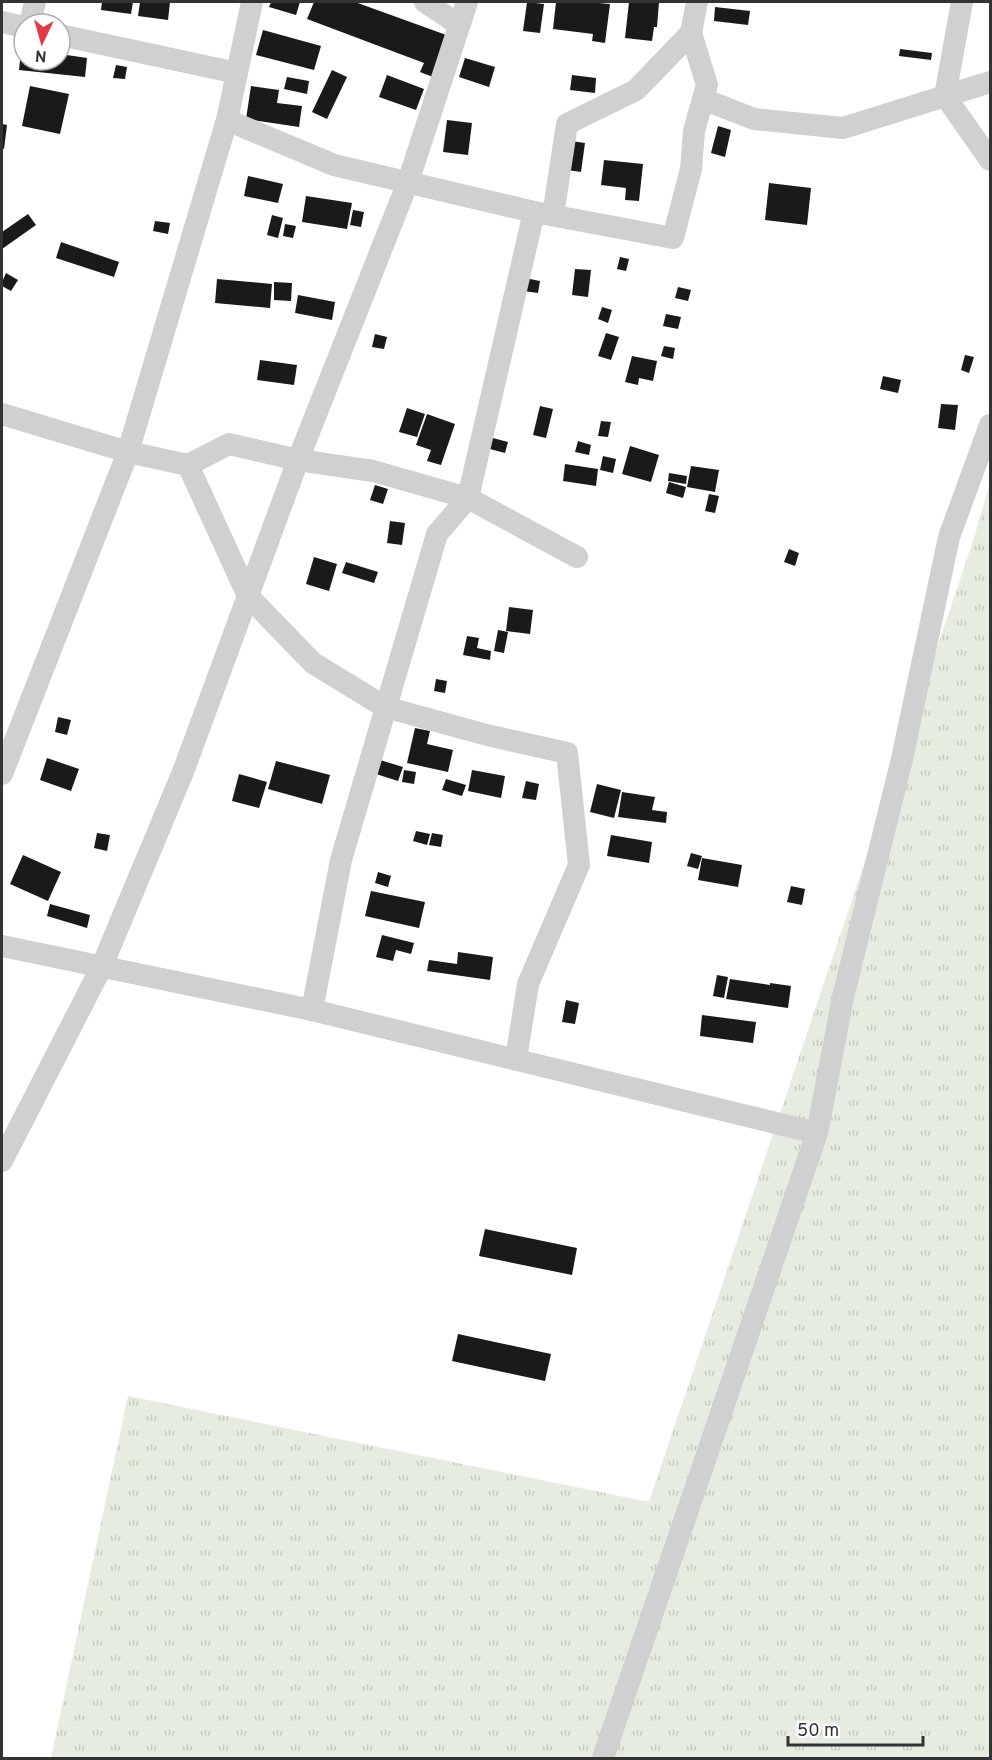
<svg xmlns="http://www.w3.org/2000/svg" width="992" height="1760" font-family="Overpass,sans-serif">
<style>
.grass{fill:url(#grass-tufts)}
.building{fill:#1a1a1a}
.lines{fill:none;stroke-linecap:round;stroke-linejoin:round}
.minor{stroke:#d0d0d0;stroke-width:22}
</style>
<defs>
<pattern id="grass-tufts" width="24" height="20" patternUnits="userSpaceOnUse" patternTransform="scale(1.5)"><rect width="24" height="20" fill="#e6ecdf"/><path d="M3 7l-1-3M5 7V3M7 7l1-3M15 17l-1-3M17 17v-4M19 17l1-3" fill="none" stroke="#c6cbc0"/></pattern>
</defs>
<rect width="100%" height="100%" fill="#fff"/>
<!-- grass -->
<polygon class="grass" points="990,483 990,1758 51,1758 128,1396 649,1502 974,538"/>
<!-- building -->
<g class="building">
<polygon points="102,2 133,2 131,14 101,10"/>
<polygon points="140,2 170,2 168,20 138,16"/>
<polygon points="271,2 300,2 296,15 269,7"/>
<polygon points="314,2 355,2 449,36 433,77 420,72 424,63 307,19"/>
<polygon points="527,2 544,4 540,33 523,31"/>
<polygon points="556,2 588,2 610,4 605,43 592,41 593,34 553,29"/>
<polygon points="629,2 659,2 657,27 654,27 652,41 625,38"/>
<polygon points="715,7 750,11 748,25 714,21"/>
<polygon points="263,30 321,46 314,70 256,55"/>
<polygon points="900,49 932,53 931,60 899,56"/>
<polygon points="21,50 24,50 24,60 60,60 60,54 87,58 85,77 19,70"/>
<polygon points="465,58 495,67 489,87 459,77"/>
<polygon points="116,65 127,67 125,79 113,78"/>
<polygon points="332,70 347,77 327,119 312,112"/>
<polygon points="387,75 424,89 416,110 379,97"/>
<polygon points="572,75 596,78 595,93 570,90"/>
<polygon points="287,77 309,81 307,94 284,89"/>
<polygon points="30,86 69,94 60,134 22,126"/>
<polygon points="251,86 279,90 277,103 302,106 299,127 246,119"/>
<polygon points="447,120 472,123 468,155 443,152"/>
<polygon points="2,124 7,125 4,149 2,148"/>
<polygon points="718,126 731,130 725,157 711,153"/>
<polygon points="571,141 585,143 581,172 567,170"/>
<polygon points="604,160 643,164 639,201 625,200 626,188 601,185"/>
<polygon points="248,176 283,184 278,203 244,196"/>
<polygon points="769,183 811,188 807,225 765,220"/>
<polygon points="306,196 352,203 347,229 302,222"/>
<polygon points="353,210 364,212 361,227 350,225"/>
<polygon points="28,214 36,225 2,249 2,232"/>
<polygon points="272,215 283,218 278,238 267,235"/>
<polygon points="155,221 170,223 168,234 153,231"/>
<polygon points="285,224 296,226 293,238 283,236"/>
<polygon points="61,242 119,262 114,277 56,258"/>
<polygon points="620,257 629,259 626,271 617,269"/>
<polygon points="575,269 591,270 588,297 572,295"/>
<polygon points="6,273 18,280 11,291 2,286 2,282"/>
<polygon points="525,278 540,281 538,293 523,291"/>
<polygon points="217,279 272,284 270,308 215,303"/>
<polygon points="274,282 292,283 291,301 274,300"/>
<polygon points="678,287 691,290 688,301 675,298"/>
<polygon points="298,295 335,302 332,320 295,313"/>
<polygon points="602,307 612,310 608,323 598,319"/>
<polygon points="666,314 681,317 678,329 663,326"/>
<polygon points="606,333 619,337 611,360 598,356"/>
<polygon points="375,334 387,337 384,349 372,347"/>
<polygon points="664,346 675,348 673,359 661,356"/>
<polygon points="965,355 974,357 969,373 961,370"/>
<polygon points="632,356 657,361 653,381 639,378 638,385 625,382"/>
<polygon points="260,360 297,365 294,385 257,380"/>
<polygon points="883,376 901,380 898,393 880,389"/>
<polygon points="941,404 958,405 955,430 938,428"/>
<polygon points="540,406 553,409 546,438 533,435"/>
<polygon points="407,408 425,414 417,437 399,432"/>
<polygon points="427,414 455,424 441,465 427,461 431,450 416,445"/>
<polygon points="601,421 611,422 608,437 598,436"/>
<polygon points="489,437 508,442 505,453 486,448"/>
<polygon points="578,441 591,445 589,455 575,452"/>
<polygon points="630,446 659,455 651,482 622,474"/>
<polygon points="603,456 616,459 613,473 600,470"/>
<polygon points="565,464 598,469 596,486 563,481"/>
<polygon points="691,466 719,470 715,492 687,487"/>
<polygon points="669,473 687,476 686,484 668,481"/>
<polygon points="669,482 686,487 683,498 666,493"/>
<polygon points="375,485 388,489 383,504 370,500"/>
<polygon points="709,494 719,496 715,513 705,511"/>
<polygon points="390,521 405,523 402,545 387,543"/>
<polygon points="789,549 799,553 795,566 784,562"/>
<polygon points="314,557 337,564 329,591 306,584"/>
<polygon points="346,562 378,572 374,583 342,573"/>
<polygon points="509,607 533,610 530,634 506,631"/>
<polygon points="498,630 508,632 504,653 494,651"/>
<polygon points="467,636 479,638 477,648 491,651 490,660 463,655"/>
<polygon points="436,679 447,681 445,693 434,691"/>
<polygon points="58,717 71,720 67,735 55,732"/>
<polygon points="415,728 430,731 427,744 453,750 448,772 407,763"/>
<polygon points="47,758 79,769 71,791 40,780"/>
<polygon points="380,760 403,767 398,781 376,774"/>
<polygon points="276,761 330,775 322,804 268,789"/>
<polygon points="404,770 416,772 414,784 402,782"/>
<polygon points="472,770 505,776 501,798 468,791"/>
<polygon points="239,774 267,782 259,808 232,801"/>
<polygon points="446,779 466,785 462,796 442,790"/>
<polygon points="526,781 539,784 536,800 522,798"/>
<polygon points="597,784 621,790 614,818 590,812"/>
<polygon points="622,792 655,797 652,810 667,812 666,823 618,817"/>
<polygon points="416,831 430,834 427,845 413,841"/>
<polygon points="97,833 110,835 107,851 94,848"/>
<polygon points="432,833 443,835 441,847 429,845"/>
<polygon points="611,835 652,842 649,863 607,856"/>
<polygon points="691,853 702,856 698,869 687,866"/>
<polygon points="23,855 61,872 48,901 10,884"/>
<polygon points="702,858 742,865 738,887 698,880"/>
<polygon points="378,872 391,876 388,887 375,883"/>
<polygon points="791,886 805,889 802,905 787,902"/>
<polygon points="371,891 425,902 419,928 365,916"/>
<polygon points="50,904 90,915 87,928 47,916"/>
<polygon points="382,935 414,943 411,954 396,950 393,961 376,957"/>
<polygon points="458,952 493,957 490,980 427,971 429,960 457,964"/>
<polygon points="717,975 728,977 724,998 713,996"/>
<polygon points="730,979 770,985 770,983 791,986 788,1008 726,999"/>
<polygon points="566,1000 579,1003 575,1024 562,1022"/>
<polygon points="702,1015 756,1022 753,1043 700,1036"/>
<polygon points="485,1229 577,1248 572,1275 479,1256"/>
<polygon points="458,1334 551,1354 545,1381 452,1361"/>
</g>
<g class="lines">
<!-- minor -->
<g class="minor">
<polyline points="425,2 459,25"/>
<polyline points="962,2 945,96 990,160"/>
<polyline points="2,22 24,27"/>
<polyline points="30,24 35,2"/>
<polyline points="60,35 237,73"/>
<polyline points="703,99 754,119 843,128 990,82"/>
<polyline points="227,120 334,165 534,212 673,238 691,169 694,131 707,85 691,33 697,2"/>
<polyline points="553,215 567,124 636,90 691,33"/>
<polyline points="2,414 128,452 188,465 248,596 313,663 385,707 487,735 567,753 579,865 528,984 516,1059"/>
<polyline points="188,465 229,444 298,460 373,471 468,498 577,557"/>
<polyline points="2,774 128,452 227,120 252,2"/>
<polyline points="2,946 312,1010 817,1133"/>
<polyline points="312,1010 341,860 437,534 468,498 534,212"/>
<polyline points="2,1161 102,966 183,772 298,460 408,182 467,2"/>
<polyline points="603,1758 817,1133 843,997 902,759 949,537 990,425"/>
</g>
</g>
<!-- border -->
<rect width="992" height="1760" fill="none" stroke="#333333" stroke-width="6"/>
<!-- north arrow -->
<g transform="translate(42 42) rotate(185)"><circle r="28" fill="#ffffff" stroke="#adadad" stroke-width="1.5"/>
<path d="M0-4.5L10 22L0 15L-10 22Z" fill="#e63946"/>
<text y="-9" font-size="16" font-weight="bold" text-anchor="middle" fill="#333333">N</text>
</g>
<!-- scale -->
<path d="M788 1736v9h135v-9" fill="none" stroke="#333333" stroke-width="3"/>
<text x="797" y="1736" font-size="18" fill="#333333" stroke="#ffffff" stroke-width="4.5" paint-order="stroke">50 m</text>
</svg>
